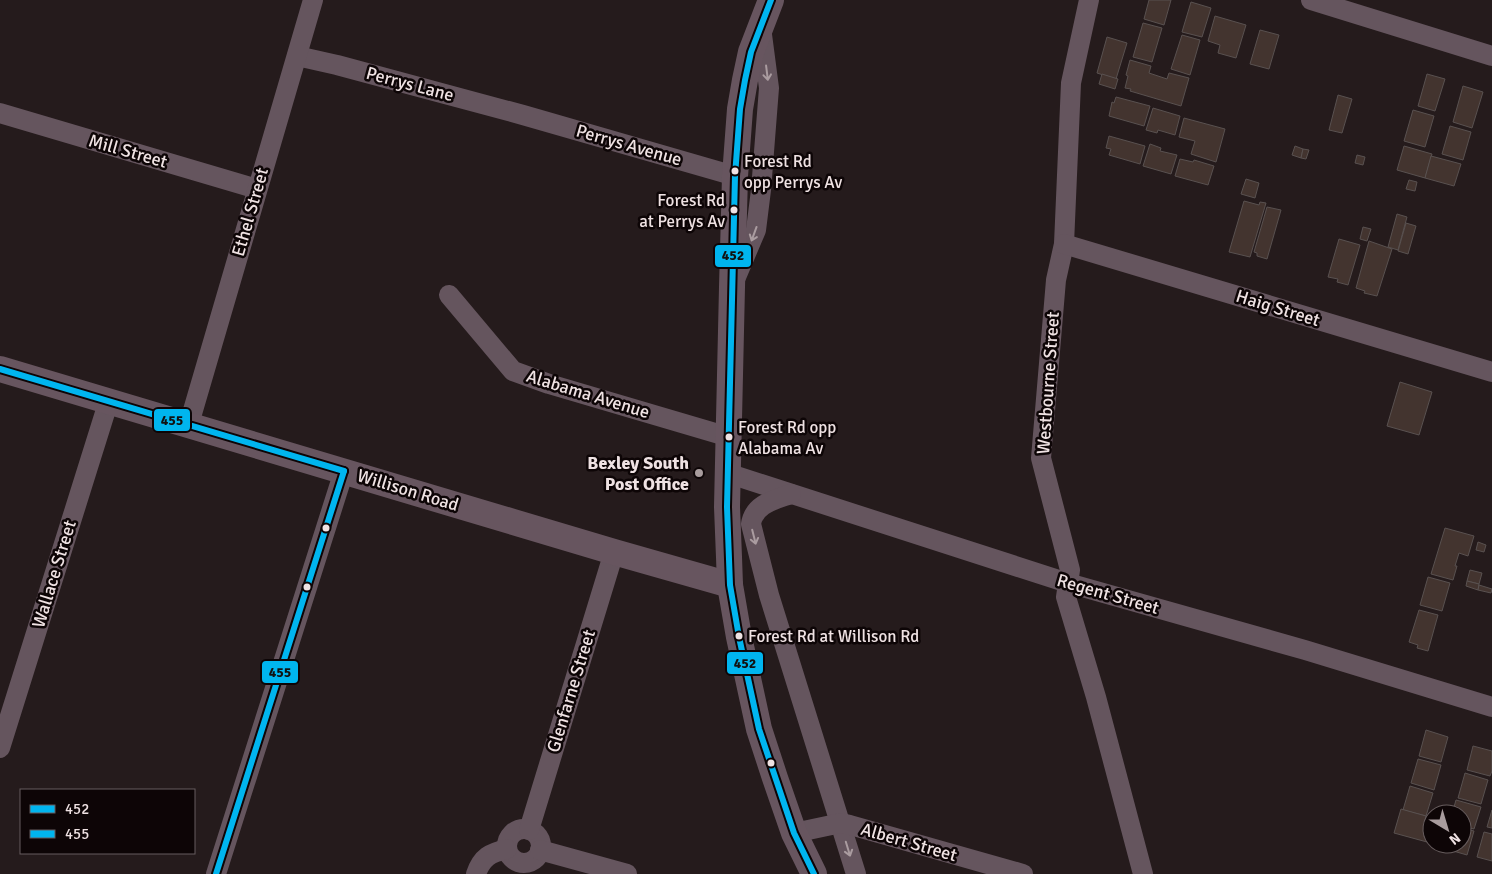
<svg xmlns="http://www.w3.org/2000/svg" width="1492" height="874" font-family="Signika,sans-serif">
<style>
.building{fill:#43342f;stroke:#595150}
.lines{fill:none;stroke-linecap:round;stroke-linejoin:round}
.minor{stroke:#65555e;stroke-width:20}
.major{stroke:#67555f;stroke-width:26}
.bus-1-casing{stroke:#0d0506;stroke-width:10}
.bus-2-casing{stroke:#0d0506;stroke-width:10}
.bus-1{stroke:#00b5ef;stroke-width:6}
.bus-2{stroke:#00b5ef;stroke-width:6}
.oneway{stroke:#aa9ca0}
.bus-dot{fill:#efe2e3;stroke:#0d0506;stroke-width:2}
.poi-dot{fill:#a89c9d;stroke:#0d0506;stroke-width:2}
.labels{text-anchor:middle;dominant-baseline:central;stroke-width:5;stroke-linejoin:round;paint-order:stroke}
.bus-label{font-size:17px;fill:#efe2e3;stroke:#0d0506;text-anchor:start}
.street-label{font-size:18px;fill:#efe2e3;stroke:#0d0506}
.poi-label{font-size:18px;font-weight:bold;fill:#efe2e3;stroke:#0d0506;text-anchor:end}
.line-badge{stroke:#0d0506;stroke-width:2}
.pale-badge-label{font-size:14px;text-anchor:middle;font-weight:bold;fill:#111}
</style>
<rect width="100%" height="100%" fill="#251b1c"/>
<!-- building -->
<g class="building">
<polygon points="1149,0 1171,0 1164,25 1144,19"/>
<polygon points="1191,2 1211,8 1202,37 1182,32"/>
<polygon points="1215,16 1246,25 1236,58 1218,53 1220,45 1208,41"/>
<polygon points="1143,23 1162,28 1152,62 1133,57"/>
<polygon points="1260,30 1279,35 1269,69 1250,64"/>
<polygon points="1182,35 1200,40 1190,75 1171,69"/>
<polygon points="1107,37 1127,43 1116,79 1097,73"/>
<polygon points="1130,60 1151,66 1149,73 1167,79 1169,73 1189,78 1181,106 1130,91 1131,89 1125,88 1128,76 1126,75"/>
<polygon points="1102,74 1118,79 1115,89 1099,84"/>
<polygon points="1427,74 1445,79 1435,111 1418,106"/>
<polygon points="1463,86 1483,92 1472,128 1453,122"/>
<polygon points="1338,95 1352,99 1342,133 1329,130"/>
<polygon points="1116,97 1150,106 1144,126 1109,116 1112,102 1114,103"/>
<polygon points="1153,108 1180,116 1175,135 1158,130 1157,133 1146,130"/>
<polygon points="1413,110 1434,116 1425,147 1404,141"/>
<polygon points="1184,118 1225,129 1216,162 1191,154 1195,141 1179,137"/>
<polygon points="1450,126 1471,132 1463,160 1442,154"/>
<polygon points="1109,136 1145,146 1140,164 1109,155 1111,149 1106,148"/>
<polygon points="1150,144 1161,148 1160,151 1177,155 1171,174 1143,166"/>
<polygon points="1295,146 1303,149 1301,158 1292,155"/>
<polygon points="1404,146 1432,154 1425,178 1397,170"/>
<polygon points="1303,149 1309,150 1306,159 1301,158"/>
<polygon points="1357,155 1365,157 1363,165 1355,163"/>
<polygon points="1431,156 1461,164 1454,186 1425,178"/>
<polygon points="1180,159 1193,162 1194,160 1214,166 1208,185 1175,176"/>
<polygon points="1246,179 1259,183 1255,198 1241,194"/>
<polygon points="1409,180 1417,182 1415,191 1406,189"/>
<polygon points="1244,201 1259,205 1260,202 1266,203 1250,257 1229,252"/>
<polygon points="1267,207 1281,210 1267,259 1257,256 1257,253 1254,252"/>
<polygon points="1397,214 1407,217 1398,250 1388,247"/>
<polygon points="1406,223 1416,226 1408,254 1398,251"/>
<polygon points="1363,227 1371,229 1367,241 1360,239"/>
<polygon points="1339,239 1360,245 1348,285 1337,282 1338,279 1328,277"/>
<polygon points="1369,241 1392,249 1377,296 1364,293 1365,291 1356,288"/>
<polygon points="1400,382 1432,392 1419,435 1387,426"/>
<polygon points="1445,528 1474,536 1468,556 1459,553 1455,566 1457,566 1453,580 1431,574"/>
<polygon points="1478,542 1486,545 1484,552 1476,550"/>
<polygon points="1470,570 1482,573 1479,584 1467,581"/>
<polygon points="1428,577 1450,583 1442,611 1420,605"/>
<polygon points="1467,581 1479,584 1478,590 1466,586"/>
<polygon points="1479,585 1492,589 1491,593 1478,590"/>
<polygon points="1419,610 1438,615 1428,651 1417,648 1418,645 1409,642"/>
<polygon points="1426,730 1448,737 1441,762 1419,756"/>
<polygon points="1473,746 1492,751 1492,771 1490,776 1467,770"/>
<polygon points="1418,759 1441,765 1434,790 1411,783"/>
<polygon points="1465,773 1488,780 1481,804 1458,798"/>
<polygon points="1410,786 1433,793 1426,816 1403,810"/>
<polygon points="1456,800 1481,807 1474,829 1462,826 1462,814 1452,814"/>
<polygon points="1401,809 1426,816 1424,825 1432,827 1427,842 1394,833"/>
<polygon points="1492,810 1492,828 1487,827"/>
<polygon points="1462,828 1474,831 1467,855 1436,846 1437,844 1462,844"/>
<polygon points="1484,832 1492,834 1492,861 1477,857"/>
</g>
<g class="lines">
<!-- minor -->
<g class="minor">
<polyline points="1089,0 1071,83 1064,244 1056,280 1041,458 1070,570 1066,597 1096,697 1143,874"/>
<polyline points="1311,0 1492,56"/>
<polyline points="297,56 337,65 523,115 735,176"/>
<polyline points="0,113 257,189"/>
<polyline points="1064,244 1492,372"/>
<polyline points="736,277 756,230 761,190 769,88 761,27"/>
<polyline points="449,295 513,371 549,384 729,437"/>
<polyline points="189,424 313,0"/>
<polyline points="727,473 1068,583 1305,650 1492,707"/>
<path d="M 791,494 C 774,500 754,504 751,524 L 769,595 L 856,874"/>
<polyline points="0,748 109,400"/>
<circle cx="524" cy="846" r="17"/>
<polyline points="529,830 614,552"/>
<polyline points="794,833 841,823 850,825 1023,874"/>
<polyline points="540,850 627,874"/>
<polyline points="216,874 344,471"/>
<path d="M 476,874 C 482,857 490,853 507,849"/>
</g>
<!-- major -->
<g class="major">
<polyline points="771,0 751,52 745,80 740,109 735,176 732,287 727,507 729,557 730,585 739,637 759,729 775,778 794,833 814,874"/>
<polyline points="0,369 614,552 730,585"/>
</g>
<defs>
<polyline id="bus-1" points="771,0 751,52 745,80 740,109 735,176 727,507 730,585 739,637 759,729 794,833 814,874"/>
<g id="bus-2">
<polyline points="0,369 344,471"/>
<polyline points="216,874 344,471"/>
</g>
</defs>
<!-- bus-1 casing -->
<use href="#bus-1" class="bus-1-casing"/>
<!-- bus-2 casing -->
<use href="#bus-2" class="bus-2-casing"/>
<!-- bus-1 -->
<use href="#bus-1" class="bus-1"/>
<!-- bus-2 -->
<use href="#bus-2" class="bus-2"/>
</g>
<!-- one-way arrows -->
<defs><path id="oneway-shaft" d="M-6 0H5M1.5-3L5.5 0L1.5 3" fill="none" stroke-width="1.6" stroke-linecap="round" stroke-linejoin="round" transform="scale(1.25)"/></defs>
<g class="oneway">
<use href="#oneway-shaft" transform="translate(767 73) rotate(83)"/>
<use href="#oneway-shaft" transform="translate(754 234) rotate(110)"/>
<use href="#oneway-shaft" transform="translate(754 537) rotate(76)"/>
<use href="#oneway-shaft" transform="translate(848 849) rotate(73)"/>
</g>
<!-- markers -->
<g class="bus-dot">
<circle cx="735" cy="171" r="4.5"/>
<circle cx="734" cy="210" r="4.5"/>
<circle cx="729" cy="437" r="4.5"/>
<circle cx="326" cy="528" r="4.5"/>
<circle cx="307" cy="587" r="4.5"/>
<circle cx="739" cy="636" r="4.5"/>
<circle cx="771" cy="763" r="4.5"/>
</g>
<circle class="poi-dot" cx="699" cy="473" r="5"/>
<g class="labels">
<!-- bus labels -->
<g class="bus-label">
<text x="744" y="161">Forest Rd<tspan x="744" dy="21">opp Perrys Av</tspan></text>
<text x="725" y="200" text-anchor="end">Forest Rd<tspan x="725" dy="21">at Perrys Av</tspan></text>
<text x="738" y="427">Forest Rd opp<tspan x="738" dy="21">Alabama Av</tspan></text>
<text x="748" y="636">Forest Rd at Willison Rd</text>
</g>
<!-- street labels -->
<g class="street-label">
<text transform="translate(410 84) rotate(15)">Perrys Lane</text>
<text transform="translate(629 145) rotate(16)">Perrys Avenue</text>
<text transform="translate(128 151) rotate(16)">Mill Street</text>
<text transform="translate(250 212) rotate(-74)">Ethel Street</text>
<text transform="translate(1278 308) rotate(17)">Haig Street</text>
<text transform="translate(1048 383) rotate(-86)">Westbourne Street</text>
<text transform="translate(588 394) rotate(17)">Alabama Avenue</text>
<text transform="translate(408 490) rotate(17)">Willison Road</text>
<text transform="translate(54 574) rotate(-73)">Wallace Street</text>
<text transform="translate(1108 594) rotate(16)">Regent Street</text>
<text transform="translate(571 691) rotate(-73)">Glenfarne Street</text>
<text transform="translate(909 842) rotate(16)">Albert Street</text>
</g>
<!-- poi labels -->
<g class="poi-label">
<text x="689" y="463">Bexley South<tspan x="689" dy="21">Post Office</tspan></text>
</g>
</g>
<g class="line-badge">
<rect x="714" y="244" width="38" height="24" rx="5" fill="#00b5ef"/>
<rect x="153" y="408" width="38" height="24" rx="5" fill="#00b5ef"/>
<rect x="726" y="651" width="38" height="24" rx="5" fill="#00b5ef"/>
<rect x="261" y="660" width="38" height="24" rx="5" fill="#00b5ef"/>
</g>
<g class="pale-badge-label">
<text x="733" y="260">452</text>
<text x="172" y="425">455</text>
<text x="745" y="668">452</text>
<text x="280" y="677">455</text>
</g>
<!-- legend -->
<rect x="20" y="789" width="175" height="65" fill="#0d0506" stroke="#675d5e"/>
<rect x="30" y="805" width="25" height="8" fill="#00b5ef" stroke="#675d5e"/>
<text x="65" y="814" font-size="15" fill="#efe2e3">452</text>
<rect x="30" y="830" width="25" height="8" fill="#00b5ef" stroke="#675d5e"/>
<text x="65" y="839" font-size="15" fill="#efe2e3">455</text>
<!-- north arrow -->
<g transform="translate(1447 829) rotate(142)"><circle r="24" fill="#0d0506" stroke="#675d5e"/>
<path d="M0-4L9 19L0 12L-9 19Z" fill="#a89c9d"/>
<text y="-8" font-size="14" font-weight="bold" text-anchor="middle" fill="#efe2e3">N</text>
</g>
</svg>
